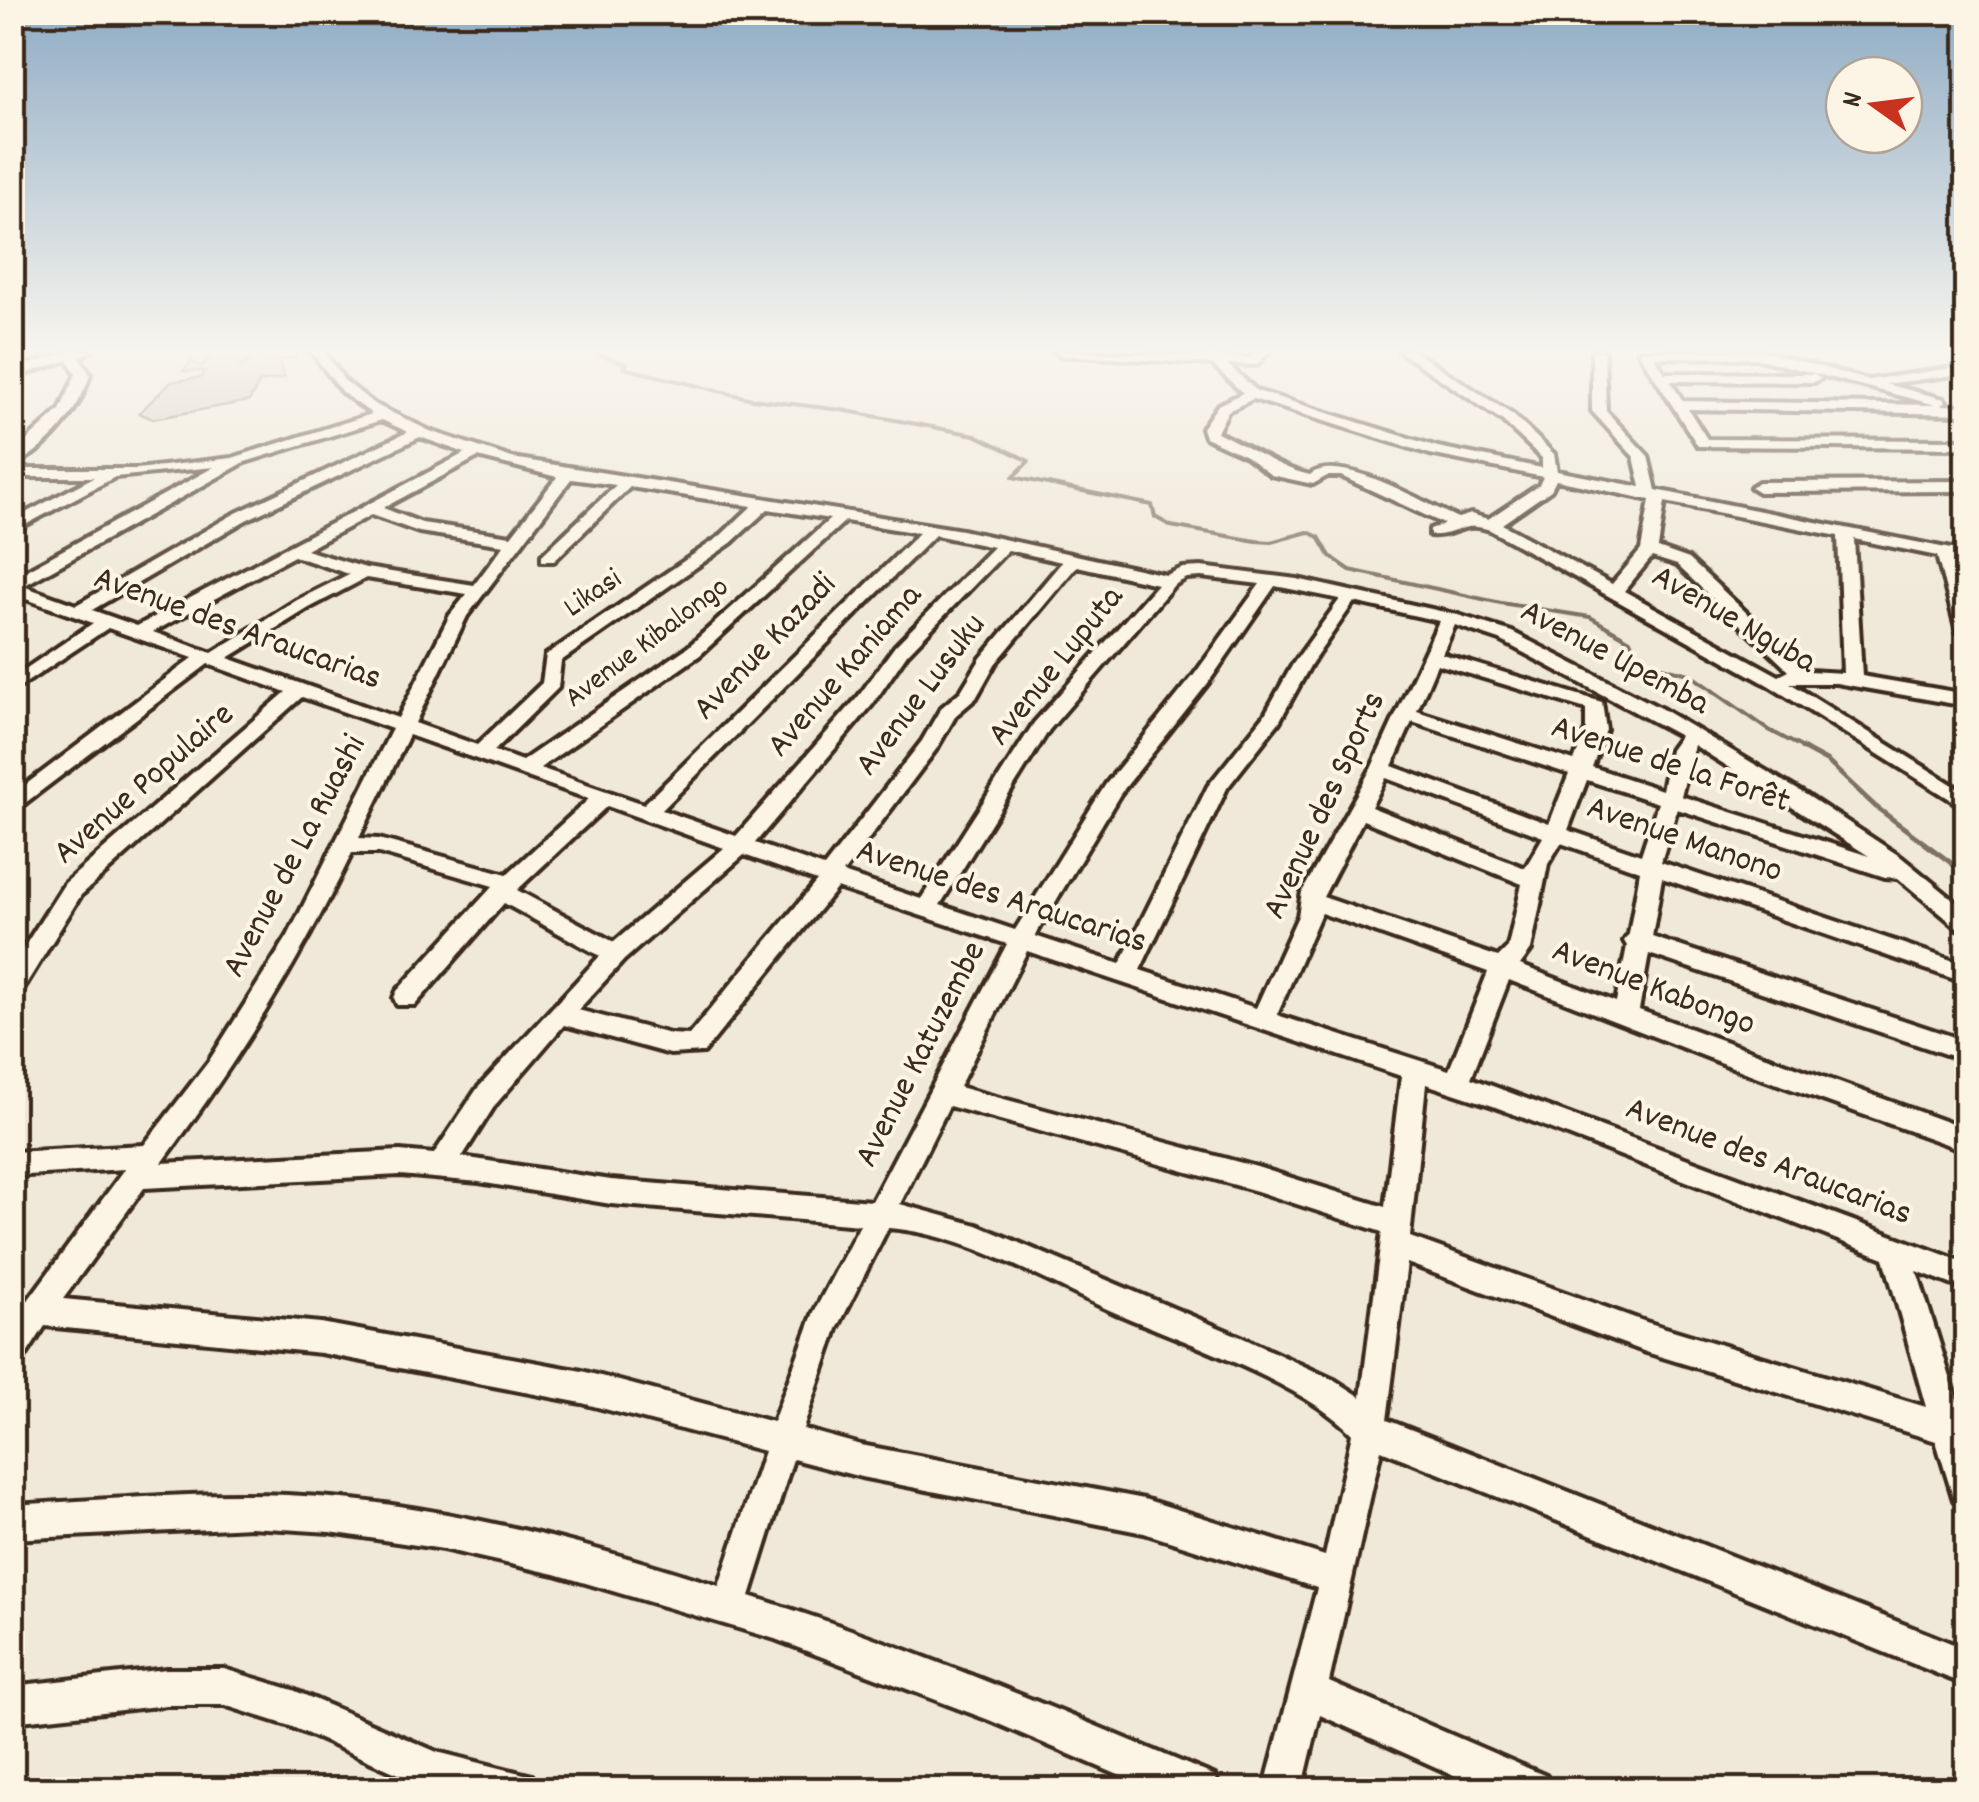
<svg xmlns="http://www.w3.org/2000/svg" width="1979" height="1802" font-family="Dekko,sans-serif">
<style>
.green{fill:#d2c9ba;stroke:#867a6c;stroke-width:2.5}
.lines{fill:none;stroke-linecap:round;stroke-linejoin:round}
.stream-far1{stroke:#7e7163;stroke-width:4}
.stream{stroke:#7e7163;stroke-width:5}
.minor-casing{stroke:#3b2a1e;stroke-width:8}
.minor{fill:#fcf5e5;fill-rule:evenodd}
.labels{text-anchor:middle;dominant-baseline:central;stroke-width:8;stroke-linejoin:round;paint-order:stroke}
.far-street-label{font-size:30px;fill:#3b2a1e;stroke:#fcf5e5}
.street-label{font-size:35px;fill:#3b2a1e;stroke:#fcf5e5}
</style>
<rect width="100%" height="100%" fill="#f0e9d9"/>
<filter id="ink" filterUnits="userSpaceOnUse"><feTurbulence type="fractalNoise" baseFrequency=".01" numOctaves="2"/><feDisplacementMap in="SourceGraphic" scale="20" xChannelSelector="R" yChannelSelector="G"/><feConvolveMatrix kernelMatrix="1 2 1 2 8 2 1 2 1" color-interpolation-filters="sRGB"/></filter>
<g filter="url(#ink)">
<!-- green -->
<polygon class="green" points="229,351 260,351 239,367 269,354 295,353 296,357 279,360 285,378 260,382 249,401 153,419 139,413 171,382 202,377 204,371 183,371 191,361 201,366 211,358 208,353"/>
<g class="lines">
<!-- stream-far1 -->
<polyline class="stream-far1" points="597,354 627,364 624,368 752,399 841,410 975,435 1029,461 1013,477 1152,505 1155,517 1171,526 1256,541 1271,542 1308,532 1319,537 1330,556 1350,570 1501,603 1590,617 1630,640 1638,661 1689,674 1769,730 1807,750"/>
<!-- stream -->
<polyline class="stream" points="1802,748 1828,762 1876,807 1966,874"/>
<defs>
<g id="minor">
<path d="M 71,351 L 91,351 L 79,357 L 90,374 C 80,411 47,450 12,466 L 12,454 L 60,410 L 76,374 L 68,360 L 12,378 L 12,370 Z"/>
<path d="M 311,351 L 324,351 L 344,380 L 374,404 L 430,431 L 512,458 L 962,530 L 1166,575 L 1183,568 L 1201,567 L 1297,579 L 1458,615 L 1512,632 L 1662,709 L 1808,796 L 1901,857 L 1966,910 L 1966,930 L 1958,928 L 1898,878 L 1885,877 L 1677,809 L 1661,862 L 1966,965 L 1966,983 L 1662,878 L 1652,937 L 1966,1041 L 1966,1061 L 1649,954 L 1639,1010 L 1966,1129 L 1966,1151 L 1758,1077 L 1509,980 L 1471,1078 L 1966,1263 L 1966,1290 L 1917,1271 L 1966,1429 L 1966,1504 L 1954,1500 L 1936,1441 L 1646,1352 L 1407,1263 L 1387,1420 L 1966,1649 L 1966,1685 L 1381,1450 L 1329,1682 L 1546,1776 L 1551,1790 L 1487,1790 L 1320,1715 L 1302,1790 L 1264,1790 L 1317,1588 L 1144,1533 L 861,1477 L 793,1459 L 750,1596 C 909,1646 1062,1712 1215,1776 L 1220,1790 L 1154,1790 L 989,1720 L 775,1639 L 555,1574 L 443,1549 L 330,1532 L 251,1527 L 12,1539 L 12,1505 C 104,1500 195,1491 287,1495 C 432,1501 581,1542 719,1586 L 764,1451 L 582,1403 L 321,1353 L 45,1326 L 23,1360 L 12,1364 L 12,1322 L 125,1169 L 12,1176 L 12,1152 L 144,1145 L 209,1061 L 288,936 L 392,729 L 302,697 L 81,895 L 20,994 L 12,996 L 12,966 L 65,883 L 286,692 L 208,664 L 12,813 L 12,795 L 193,658 L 108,628 L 12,692 L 12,678 L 93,623 L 12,594 L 12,578 L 214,467 L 115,477 L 12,532 L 12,520 L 94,477 L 12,477 L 12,469 L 137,469 L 232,458 L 372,414 L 342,392 ZM 382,420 L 408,432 L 234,514 L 76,605 L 23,586 L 245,462 ZM 420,437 L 465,453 L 137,626 L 92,610 L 246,520 ZM 478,457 L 557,477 L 511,536 L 422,523 L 383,508 ZM 571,479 L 616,485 L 542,555 L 542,561 L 554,561 L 630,487 L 752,506 L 719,537 L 546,655 L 542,683 L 477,745 L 415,723 L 467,616 ZM 768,509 L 830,519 L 688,647 L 522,761 L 494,751 L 558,688 L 561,661 L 731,543 ZM 371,515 L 419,532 L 504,545 L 474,585 L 366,568 L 306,550 ZM 845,521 L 919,533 L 644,804 L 540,768 L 700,655 ZM 935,535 L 993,547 L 895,646 L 858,697 L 736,836 L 662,810 ZM 1008,550 L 1062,562 L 981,658 L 961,691 L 941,708 L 922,741 L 824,867 L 755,843 L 872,705 L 907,654 ZM 294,556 L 349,574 L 297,600 L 212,653 L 153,632 ZM 1077,566 L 1157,584 L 1034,723 L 921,899 L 843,873 L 937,748 L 956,715 L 976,698 L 995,664 ZM 1201,577 L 1260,584 L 1194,675 L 1106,784 L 1015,930 L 940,905 L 1049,730 L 1174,585 L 1187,578 ZM 366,578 L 467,594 L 450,615 L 398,718 L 228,658 L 309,608 ZM 1275,586 L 1340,599 L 1293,664 L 1264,716 L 1208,786 L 1120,964 L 1035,936 L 1120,794 L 1208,683 ZM 1354,602 L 1439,621 L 1371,769 L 1302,892 L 1298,916 L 1256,1008 L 1140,970 L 1227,788 L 1279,722 L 1311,664 ZM 1455,625 L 1500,640 L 1680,736 L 1670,750 L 1662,790 L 1592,767 L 1606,730 L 1602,702 L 1442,654 ZM 1437,664 L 1586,709 L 1586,730 L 1574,761 L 1417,711 ZM 1412,722 L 1569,774 L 1549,824 L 1392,766 ZM 409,735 L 589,799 L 507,874 L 379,839 L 359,838 ZM 1694,745 L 1869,856 L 1681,796 ZM 1386,778 L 1543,837 L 1525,868 L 1371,807 ZM 1587,780 L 1658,803 L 1641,855 L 1568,830 ZM 607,806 L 724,848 L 614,942 L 517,890 ZM 1363,820 L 1522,884 L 1508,947 L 1498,957 L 1323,897 ZM 1561,843 L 1640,871 L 1629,934 L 1624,941 L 1627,946 L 1616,1002 L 1520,965 L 1531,950 L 1548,864 ZM 352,853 L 379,853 L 493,886 L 397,991 L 394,998 L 397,1005 L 415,1005 L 504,903 L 600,956 L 477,1089 L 434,1154 L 400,1151 L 162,1163 C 238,1060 296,968 352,853 ZM 744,855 L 817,881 L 689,1035 L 670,1034 L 578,1010 L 624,960 ZM 837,888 L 1007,944 L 872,1201 L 611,1180 L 462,1157 L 495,1105 L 564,1025 L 670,1054 L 704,1052 ZM 1321,913 L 1488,972 L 1449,1070 L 1277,1015 ZM 1027,951 L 1401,1076 L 1385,1207 L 1257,1167 L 959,1087 ZM 1426,1084 L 1493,1106 L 1884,1258 L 1926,1407 L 1646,1322 L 1410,1237 ZM 949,1106 L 1257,1191 L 1382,1232 L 1361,1397 L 1336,1381 L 1241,1337 L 977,1225 L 900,1204 ZM 400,1175 L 479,1182 L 611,1204 L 860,1225 L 814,1312 L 773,1422 L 582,1371 L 321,1323 L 63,1299 L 144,1188 ZM 888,1228 C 967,1234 1044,1281 1116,1313 C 1182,1341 1305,1384 1352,1434 L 1325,1556 L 1144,1499 L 861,1445 L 803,1429 L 837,1329 Z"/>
<path d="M 1054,351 L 1249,358 L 1255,351 L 1269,351 L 1257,365 L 1227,364 L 1257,391 L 1438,447 L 1542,468 L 1542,458 L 1503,421 L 1399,351 L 1414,351 L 1513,415 L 1554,454 L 1557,471 L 1641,487 L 1634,457 L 1592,411 L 1592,351 L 1604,351 L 1606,411 L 1648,456 L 1656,490 L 1966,552 L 1966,562 L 1954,560 L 1966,602 L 1966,636 L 1957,631 L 1937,556 L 1854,539 L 1862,676 L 1966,694 L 1966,706 L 1836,683 L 1790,683 L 1966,793 L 1966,809 L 1768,685 L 1490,530 C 1460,520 1457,537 1430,535 L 1430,529 L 1444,524 L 1341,476 L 1327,476 L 1313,484 L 1271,475 L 1246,456 L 1205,437 L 1202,428 L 1218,405 L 1243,393 L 1212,364 L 1060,355 ZM 1253,399 L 1430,454 L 1543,477 L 1539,485 L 1488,519 L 1471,514 L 1458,518 C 1425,504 1340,451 1310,475 C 1276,467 1249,447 1217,432 L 1228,411 ZM 1556,480 L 1650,500 L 1641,550 L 1612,584 L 1502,524 L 1551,490 ZM 1665,502 L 1838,536 L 1843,673 L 1809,671 L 1689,559 L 1658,548 ZM 1652,557 L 1677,565 L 1789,671 L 1779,676 L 1624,591 Z"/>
<path d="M 1638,351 L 1762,351 L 1868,380 L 1953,368 L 1959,351 L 1966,351 L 1963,374 L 1885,384 L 1944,399 L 1946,402 L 1941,405 L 1966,406 L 1966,414 L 1688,409 L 1707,439 L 1966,440 L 1966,448 L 1698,446 ZM 1654,357 L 1755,358 L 1936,405 L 1683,401 L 1670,381 L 1814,382 L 1821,378 L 1814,374 L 1665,373 Z"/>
<polygon points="1966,481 1966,491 1759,492 1751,487 1759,482"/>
<polygon points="167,1669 224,1669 293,1690 437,1752 532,1776 537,1790 435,1790 290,1726 224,1705 167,1705 12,1722 12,1686"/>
</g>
</defs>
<!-- minor casing -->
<use href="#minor" class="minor-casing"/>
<!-- minor -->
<use href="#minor" class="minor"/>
</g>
</g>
<!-- sky -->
<linearGradient id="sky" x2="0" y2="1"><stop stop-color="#8facc5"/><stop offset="0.58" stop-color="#f8f5ee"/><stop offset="1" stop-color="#f8f5ee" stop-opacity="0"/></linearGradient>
<rect width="1979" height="604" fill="url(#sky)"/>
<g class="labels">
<!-- far-street labels -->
<g class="far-street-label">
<text transform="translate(594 595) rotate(-34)">Likasi</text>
<text transform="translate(648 644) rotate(-37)">Avenue Kibalongo</text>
</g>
<!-- street labels -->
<g class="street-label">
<text transform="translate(1733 621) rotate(30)">Avenue Nguba</text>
<text transform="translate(237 630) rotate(20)">Avenue des Araucarias</text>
<text transform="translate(766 648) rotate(-46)">Avenue Kazadi</text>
<text transform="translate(1614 659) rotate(28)">Avenue Upemba</text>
<text transform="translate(1057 667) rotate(-51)">Avenue Luputa</text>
<text transform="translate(846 672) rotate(-49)">Avenue Kaniama</text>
<text transform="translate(922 696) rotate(-53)">Avenue Lusuku</text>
<text transform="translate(1670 766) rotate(18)">Avenue de la Forêt</text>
<text transform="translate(145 785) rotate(-41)">Avenue Populaire</text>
<text transform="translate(1326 806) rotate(-65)">Avenue des Sports</text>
<text transform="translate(1684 841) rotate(19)">Avenue Manono</text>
<text transform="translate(296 857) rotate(-62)">Avenue de La Ruashi</text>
<text transform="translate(1001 898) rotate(18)">Avenue des Araucarias</text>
<text transform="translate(1653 989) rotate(21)">Avenue Kabongo</text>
<text transform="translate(922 1055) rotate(-63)">Avenue Katuzembe</text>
<text transform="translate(1768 1163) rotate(21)">Avenue des Araucarias</text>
</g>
</g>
<!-- margin -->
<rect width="1979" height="1802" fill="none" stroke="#fcf5e5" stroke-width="50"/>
<rect x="25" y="25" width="1929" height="1752" fill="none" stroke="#3b2a1e" stroke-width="4" filter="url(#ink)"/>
<!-- north arrow -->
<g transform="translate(1874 105) rotate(284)"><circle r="48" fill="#fcf5e5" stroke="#afa495" stroke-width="2.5"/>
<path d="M0-8L18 38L0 25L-18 38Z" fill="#c8321e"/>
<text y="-15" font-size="28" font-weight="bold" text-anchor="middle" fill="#3b2a1e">N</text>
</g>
</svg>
